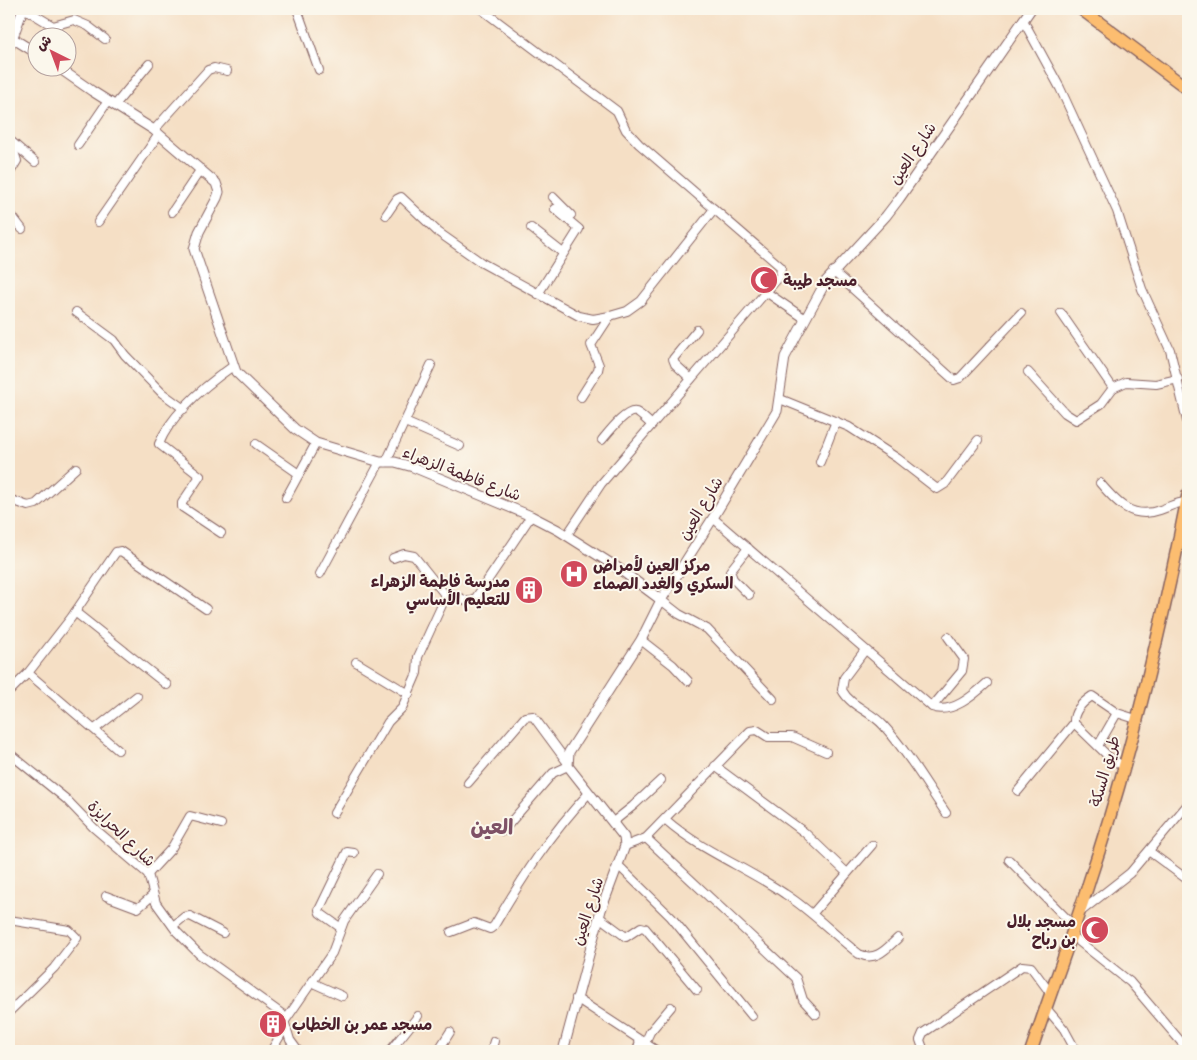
<svg xmlns="http://www.w3.org/2000/svg" width="1197" height="1060" font-family="'Patrick Hand','Playpen Sans Arabic',sans-serif">
<style>
.lines{fill:none;stroke-linecap:round;stroke-linejoin:round}
.minor-casing{stroke:#866261;stroke-width:10}
.tertiary-casing{stroke:#866261;stroke-width:11}
.primary-casing{stroke:#866261;stroke-width:14}
.minor{stroke:#fff;stroke-width:8}
.tertiary{stroke:#fff;stroke-width:9}
.primary{stroke:#fcbd6f;stroke-width:11}
.labels{text-anchor:middle;dominant-baseline:central;stroke-width:4;stroke-linejoin:round;paint-order:stroke}
.street-label{font-size:16px;fill:#4a1f2b;stroke:#fbf7ec}
.poi-label{font-size:16px;font-weight:bold;fill:#4a1f2b;stroke:#fbf7ec;text-anchor:start}
.district-label{font-size:21px;font-weight:bold;fill:#7e5166;stroke:#fbf7ec}
</style>
<rect width="100%" height="100%" fill="#fbf7ec"/>
<filter id="ink" filterUnits="userSpaceOnUse"><feTurbulence type="fractalNoise" baseFrequency=".02" numOctaves="2"/><feDisplacementMap in="SourceGraphic" scale="10" xChannelSelector="R" yChannelSelector="G"/><feConvolveMatrix kernelMatrix="1 2 1 2 8 2 1 2 1" color-interpolation-filters="sRGB"/></filter>
<filter id="wash" filterUnits="userSpaceOnUse"><feTurbulence type="fractalNoise" baseFrequency=".0096" numOctaves="4" result="noise"/><feDisplacementMap in="SourceGraphic" scale="20" xChannelSelector="R" yChannelSelector="G"/><feGaussianBlur stdDeviation="1.12" result="paint"/><feColorMatrix in="noise" values="0 0 0 0 0 0 0 0 0 0 0 0 0 0 0 0 0 1.4 0 .05"/><feComposite in="paint" operator="in"/></filter>
<g filter="url(#wash)">
<rect width="100%" height="100%" fill="#f5dfc5"/>
</g>
<g filter="url(#ink)">
<g class="lines">
<defs>
<g id="minor">
<polyline points="25,9 53,26 74,20 88,26 105,39"/>
<polyline points="297,9 319,70"/>
<polyline points="481,9 617,111 626,130 639,144 781,267 780,276 766,292 601,484 567,535"/>
<polyline points="1023,20 1060,88 1117,211 1142,289 1170,350 1188,425"/>
<polyline points="115,105 149,64"/>
<polyline points="154,130 208,70 214,68 227,71"/>
<polyline points="12,142 35,162"/>
<polyline points="78,145 108,101"/>
<polyline points="9,174 17,161 11,142"/>
<polyline points="553,197 571,215"/>
<polyline points="9,212 22,229"/>
<polyline points="172,212 201,169"/>
<polyline points="386,215 397,199 401,197 438,232 482,263 579,316 593,319 610,316 627,311 641,301 714,209"/>
<polyline points="98,222 159,134"/>
<polyline points="531,228 563,253"/>
<polyline points="833,271 954,380 960,378 1021,313"/>
<polyline points="766,292 804,318"/>
<polyline points="538,294 579,229 555,209"/>
<polyline points="76,312 114,340 125,355 162,393 184,409"/>
<polyline points="1061,313 1113,388 1126,382 1156,384 1178,379"/>
<polyline points="1028,372 1065,413 1076,420 1101,404 1113,388"/>
<polyline points="691,379 675,364 673,359 697,330"/>
<polyline points="581,397 598,370 599,365 591,345 610,316"/>
<polyline points="780,399 849,427 897,458 937,489 945,484 978,440"/>
<polyline points="405,422 460,446"/>
<path d="M 602,440 C 608,433 626,409 636,412 C 641,414 647,421 652,425"/>
<polyline points="256,444 299,474"/>
<polyline points="386,462 431,365"/>
<polyline points="820,462 836,421"/>
<path d="M 1100,483 C 1117,503 1132,520 1160,510 C 1169,507 1177,502 1187,502"/>
<polyline points="286,498 316,443"/>
<polyline points="9,499 28,506 36,504 76,468"/>
<path d="M 713,518 L 932,707 C 951,715 974,695 987,683"/>
<path d="M 221,533 L 182,507 L 182,503 L 200,476 L 159,444 C 172,412 206,385 233,366"/>
<polyline points="748,548 730,571 733,579 749,595"/>
<polyline points="393,558 404,554 414,556 446,596"/>
<polyline points="320,574 380,462"/>
<polyline points="661,600 679,614 707,629 773,699"/>
<polyline points="75,612 167,685"/>
<polyline points="641,640 673,665 688,681"/>
<path d="M 865,650 L 844,678 L 842,690 C 851,707 871,711 883,725 C 907,751 926,784 946,813"/>
<polyline points="356,662 409,694"/>
<polyline points="28,673 118,750"/>
<polyline points="9,692 28,673 71,618 116,552 121,551 206,609"/>
<polyline points="932,707 962,671 964,659 948,637"/>
<polyline points="95,729 137,696"/>
<polyline points="1098,746 1117,713"/>
<polyline points="9,753 66,799 94,828 148,874 156,903 177,932 199,954 282,1014 290,1040 298,1051"/>
<polyline points="715,766 804,832 847,873"/>
<path d="M 1123,766 L 1109,757 L 1074,723 C 1073,711 1083,702 1092,696 L 1117,713 L 1136,719"/>
<polyline points="468,783 525,717 533,716 567,762"/>
<polyline points="1018,791 1074,723"/>
<polyline points="334,813 388,722 402,708 417,673 418,657 447,594 449,593 469,602 475,599 531,516"/>
<path d="M 666,820 C 700,850 747,868 785,894 C 812,911 834,935 859,954 C 876,962 886,949 898,938"/>
<polyline points="613,822 633,806 661,780"/>
<polyline points="503,831 553,773 568,766"/>
<polyline points="646,838 796,978 803,1000 816,1014"/>
<polyline points="625,846 646,838 750,731 757,730 768,737 792,737 826,752"/>
<polyline points="1150,852 1188,880"/>
<polyline points="1009,860 1074,926"/>
<polyline points="618,865 671,917 752,1016"/>
<polyline points="148,874 171,849 190,816 221,824"/>
<polyline points="106,896 138,908 153,895"/>
<polyline points="813,913 872,845"/>
<polyline points="1079,913 1130,873 1188,804"/>
<polyline points="599,917 626,937 641,927 645,928 697,990"/>
<polyline points="9,920 69,930 77,938 54,968 9,1012"/>
<polyline points="173,926 184,917 190,916 223,933"/>
<polyline points="341,928 320,913 319,910 347,852 354,853"/>
<polyline points="9,932 9,931"/>
<path d="M 451,932 L 474,923 L 490,929 L 494,926 C 522,878 551,833 589,793"/>
<polyline points="1071,935 1130,982 1188,1050"/>
<polyline points="313,983 342,996"/>
<polyline points="576,998 657,1051"/>
<polyline points="1046,1008 1064,1029 1076,1051"/>
<polyline points="285,1021 332,953 344,921 377,874"/>
<polyline points="645,1043 650,1032 671,1007"/>
<polyline points="271,1051 285,1028"/>
<polyline points="390,1051 418,1016"/>
<polyline points="438,1051 450,1032"/>
<polyline points="491,1051 494,1041"/>
<polyline points="637,1051 640,1041"/>
<polyline points="924,1051 920,1040 923,1033 1022,966 1031,967 1051,994"/>
</g>
<g id="tertiary">
<polyline points="12,38 38,54"/>
<polyline points="9,48 23,9"/>
<polyline points="59,68 92,91 154,130 216,183 219,192 217,198 199,232 194,249 236,372 295,429 316,443 380,462 395,462 413,467 531,516 558,530 618,568 661,600"/>
<polyline points="563,1051 601,910 625,846 624,837 568,766 569,752 641,640 661,600 713,518 777,411 785,357 826,281 886,216 899,199 1031,9"/>
</g>
<g id="primary">
<polyline points="1081,9 1188,89"/>
<path d="M 1031,1051 C 1050,994 1072,937 1090,879 C 1131,756 1163,622 1188,494"/>
</g>
</defs>
<!-- minor casing -->
<use href="#minor" class="minor-casing"/>
<!-- tertiary casing -->
<use href="#tertiary" class="tertiary-casing"/>
<!-- primary casing -->
<use href="#primary" class="primary-casing"/>
<!-- minor -->
<use href="#minor" class="minor"/>
<!-- tertiary -->
<use href="#tertiary" class="tertiary"/>
<!-- primary -->
<use href="#primary" class="primary"/>
</g>
</g>
<!-- icons -->
<defs>
<symbol id="mosque-disc" viewBox="-11 -11 22 22"><circle r="9.5" fill="#d1495b" stroke="#fbf7ec"/><path d="M3.5-4.9A6 6 0 1 0 3.5 4.9A5 5 0 1 1 3.5-4.9Z" fill="#fff"/></symbol>
<symbol id="hospital-disc" viewBox="-11 -11 22 22"><circle r="9.5" fill="#d1495b" stroke="#fbf7ec"/><path d="M-5-5h3v3.5h4V-5h3V5h-3V1.5h-4V5h-3Z" fill="#fff"/></symbol>
<symbol id="building-disc" viewBox="-11 -11 22 22"><circle r="9.5" fill="#d1495b" stroke="#fbf7ec"/><path d="M-4-6H4V6H1V3H-1V6H-4ZM-2.5-4.3h1.7v1.8h-1.7ZM.8-4.3h1.7v1.8H.8ZM-2.5-1h1.7V.8h-1.7ZM.8-1h1.7V.8H.8Z" fill="#fff"/></symbol>
</defs>
<g fill-rule="evenodd">
<use href="#mosque-disc" x="748" y="264" width="32" height="32"/>
<use href="#hospital-disc" x="558" y="558" width="32" height="32"/>
<use href="#building-disc" x="513" y="574" width="32" height="32"/>
<use href="#mosque-disc" x="1079" y="914" width="32" height="32"/>
<use href="#building-disc" x="257" y="1008" width="32" height="32"/>
</g>
<g class="labels">
<!-- street labels -->
<g class="street-label">
<text transform="translate(912 153) rotate(-56)">شارع العين</text>
<text transform="translate(462 473) rotate(21)">شارع فاطمة الزهراء</text>
<text transform="translate(700 508) rotate(-59)">شارع العين</text>
<text transform="translate(1104 771) rotate(-74)">طريق السكة</text>
<text transform="translate(122 833) rotate(44)">شارع الحرايزة</text>
<text transform="translate(587 911) rotate(-72)">شارع العين</text>
</g>
<!-- poi labels -->
<g class="poi-label">
<text x="783" y="280">مسجد طيبة</text>
<text x="593" y="565">مركز العين لأمراض<tspan x="593" dy="18">السكري والغدد الصماء</tspan></text>
<text x="510" y="581" text-anchor="end">مدرسة فاطمة الزهراء<tspan x="510" dy="18">للتعليم الأساسي</tspan></text>
<text x="1076" y="921" text-anchor="end">مسجد بلال<tspan x="1076" dy="18">بن رباح</tspan></text>
<text x="292" y="1024">مسجد عمر بن الخطاب</text>
</g>
<!-- district labels -->
<g class="district-label">
<text x="492" y="826">العين</text>
</g>
</g>
<!-- margin -->
<rect width="1197" height="1060" fill="none" stroke="#fbf7ec" stroke-width="30"/>
<!-- north arrow -->
<g transform="translate(52 52) rotate(318)"><circle r="24" fill="#fbf7ec" stroke="#b4a19f"/>
<path d="M0-4L9 19L0 12L-9 19Z" fill="#d1495b"/>
<text y="-8" font-size="14" font-weight="bold" text-anchor="middle" fill="#4a1f2b">ش</text>
</g>
</svg>
